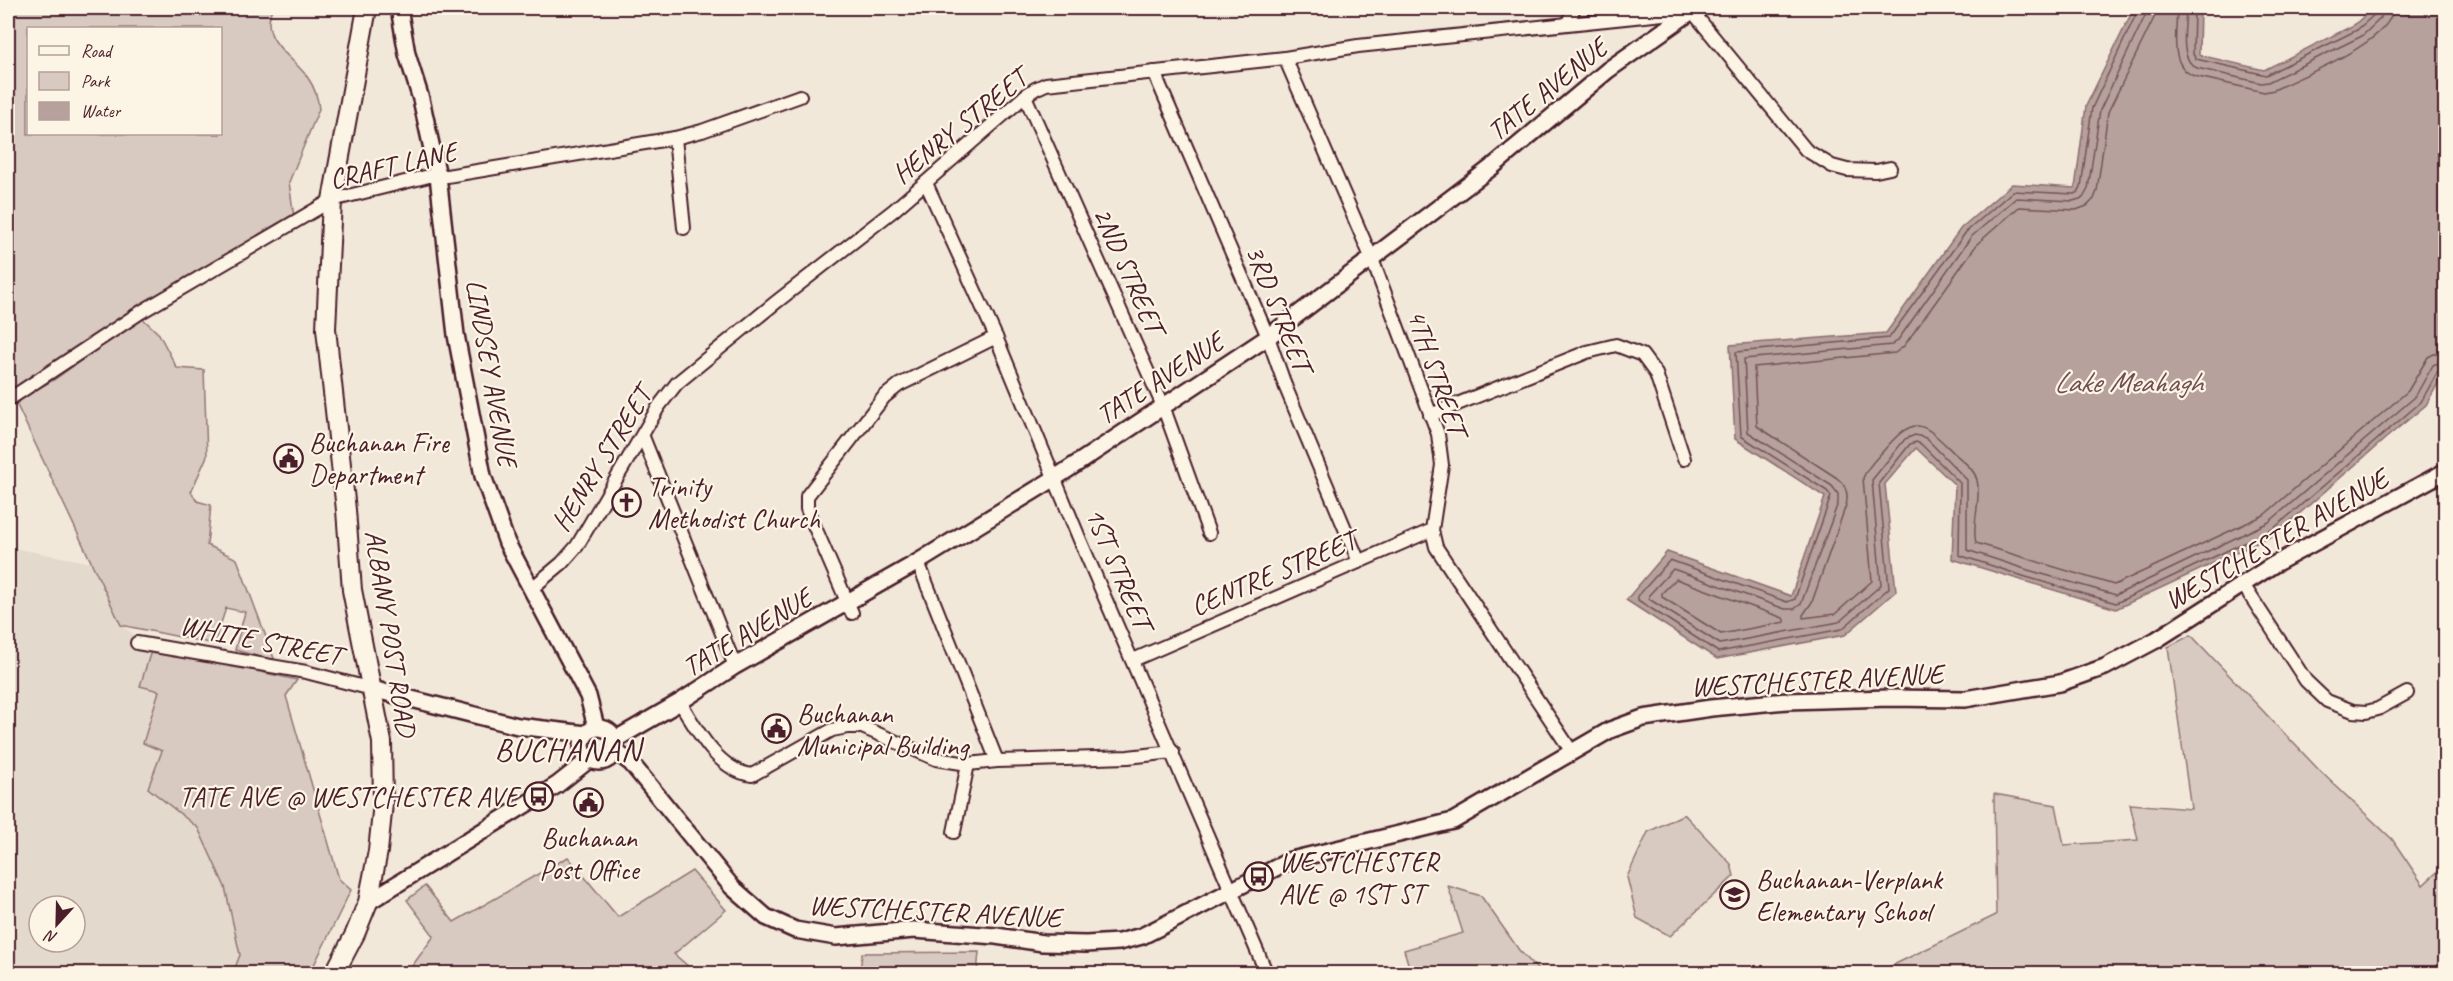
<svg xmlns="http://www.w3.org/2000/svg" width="2453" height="981" font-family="Caveat,sans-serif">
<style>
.built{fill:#e4d9cd;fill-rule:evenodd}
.green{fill:#d8cac0;stroke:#917476;stroke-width:1.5;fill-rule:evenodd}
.water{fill:#b6a19c;stroke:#8b6d6f;stroke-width:1.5}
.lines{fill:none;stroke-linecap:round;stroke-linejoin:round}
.shore{stroke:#755358;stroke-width:1.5}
.minor-casing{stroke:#4a1f2b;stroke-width:16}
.tertiary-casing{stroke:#4a1f2b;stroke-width:20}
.secondary-casing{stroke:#4a1f2b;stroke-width:22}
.minor{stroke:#fcf5e5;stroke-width:12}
.tertiary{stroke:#fcf5e5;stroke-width:15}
.secondary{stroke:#fcf5e5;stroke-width:18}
.labels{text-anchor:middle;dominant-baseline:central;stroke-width:4.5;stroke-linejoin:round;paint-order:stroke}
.street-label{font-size:28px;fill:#4a1f2b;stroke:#fcf5e5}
.poi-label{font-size:28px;fill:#4a1f2b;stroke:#fcf5e5;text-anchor:start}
.water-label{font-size:30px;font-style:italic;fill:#704c53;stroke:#fcf5e5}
.quarter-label{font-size:32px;letter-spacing:1.5px;fill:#4a1f2b;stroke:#fcf5e5}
</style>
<rect width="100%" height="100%" fill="#f1e8da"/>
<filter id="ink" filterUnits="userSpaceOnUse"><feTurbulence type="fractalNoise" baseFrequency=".0167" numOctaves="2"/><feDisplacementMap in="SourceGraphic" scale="12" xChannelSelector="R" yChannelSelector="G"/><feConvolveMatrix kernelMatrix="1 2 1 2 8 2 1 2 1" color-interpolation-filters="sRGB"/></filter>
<g filter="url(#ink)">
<!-- built -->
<path class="built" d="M 8,547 L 92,563 L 121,625 L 152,648 L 160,691 L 143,743 L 162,751 L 148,788 L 198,828 L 225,887 L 240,955 L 233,973 L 8,973 ZM 39,906 L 75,906 L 75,942 L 39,942 Z"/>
<!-- green -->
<g class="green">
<path d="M 8,8 L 272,8 C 259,41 292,55 308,78 C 315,88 318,98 319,109 L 289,182 L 294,217 L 178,283 L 8,394 ZM 28,28 L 220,28 L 220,134 L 28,134 Z"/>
<polygon points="141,317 159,334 177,368 204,370 207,456 191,492 197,501 211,505 207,545 237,559 275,661 235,650 245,612 226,608 214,644 121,625 15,401 55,379"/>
<polygon points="2191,635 2319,770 2392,839 2423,885 2445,865 2445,973 1877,973 1996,915 1994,794 2056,805 2064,845 2138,840 2130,804 2191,809 2168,647"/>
<polygon points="152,648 297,680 286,696 339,879 351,890 310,973 233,973 240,955 225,887 198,828 148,788 162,751 143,743 159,691 140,686"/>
<polygon points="1684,814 1731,864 1734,876 1670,936 1637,918 1627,877 1648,832"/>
<polygon points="568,857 618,917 692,871 726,910 674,954 696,973 407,973 434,936 407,900 425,886 454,922"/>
<polygon points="1448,886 1481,896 1519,950 1541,973 1411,973 1404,950 1463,933"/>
<polygon points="979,952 977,973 860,973 862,953"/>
</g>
<!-- water -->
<polygon class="water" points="2134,8 2200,8 2199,55 2264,70 2354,25 2373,8 2445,8 2446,369 2426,405 2386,438 2276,534 2116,609 1952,559 1955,485 1916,448 1885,484 1896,591 1845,635 1717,659 1626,600 1667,552 1791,596 1825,497 1735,439 1730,345 1886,333 1961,228 2012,184 2075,188 2086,106"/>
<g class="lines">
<!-- shore -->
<g class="shore">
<polyline points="2139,8 2092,108 2081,187 2078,192 2074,194 2013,191 1966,232 1889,338 1736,352 1741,436 1827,491 1831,496 1795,599 1787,602 1670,560 1638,596 1638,600 1718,652 1842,629 1889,588 1879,483 1910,444 1916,442 1921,444 1960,483 1959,555 2026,577 2116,603 2273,529 2421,402 2438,371 2446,368"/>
<polyline points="2147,8 2145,16 2100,110 2088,189 2083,198 2073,201 2016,198 1971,237 1898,340 1892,345 1744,359 1748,432 1832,486 1838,494 1838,503 1801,604 1794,609 1785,609 1673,569 1649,595 1649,599 1720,644 1839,622 1881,585 1872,480 1905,439 1915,435 1926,438 1967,480 1967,550 2028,570 2116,595 2269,522 2415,397 2433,365 2446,360"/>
<path d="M 2156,8 L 2154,18 L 2108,112 L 2097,191 L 2094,199 L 2087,206 L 2076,210 L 2019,207 L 1978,243 L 1904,346 L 1895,353 L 1754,367 L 1757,426 L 1837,478 C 1846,485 1849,494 1846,505 L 1812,602 L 1803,615 L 1803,618 L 1835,614 L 1872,581 L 1863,478 C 1867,467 1877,458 1885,449 C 1916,413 1923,423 1953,452 C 1961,460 1974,468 1977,480 C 1982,500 1971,524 1976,543 L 2114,585 L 2264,515 L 2408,391 L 2428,357 L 2436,353 L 2446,351"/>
<path d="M 2177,8 C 2177,30 2168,66 2194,76 L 2264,92 L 2274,90 C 2303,75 2392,42 2393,8"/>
<path d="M 2186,8 C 2186,25 2178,60 2197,68 L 2261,83 L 2268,82 L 2362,36 L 2381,18 L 2384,8"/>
<polyline points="2194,8 2193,54 2196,59 2266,75 2357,30 2375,14 2377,8"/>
<polygon points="1676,579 1783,618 1785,622 1721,634 1662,597 1662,593"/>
</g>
<defs>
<g id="minor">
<polyline points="1568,23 1574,8"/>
<polyline points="1285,58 1372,259 1438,434 1442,465 1432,530 1436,547 1572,752"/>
<polyline points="1154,72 1268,337 1286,388 1359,562"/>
<polyline points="1025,96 1163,406 1209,533"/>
<polyline points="675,138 684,228"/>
<polyline points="926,183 996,337 1080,540 1267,974"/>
<polyline points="8,400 141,312 332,200 429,176 447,176 675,138 702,131 800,96"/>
<polyline points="1430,415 1587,352 1616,345 1642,355 1656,374 1684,459"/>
<polyline points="643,437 735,666"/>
<polyline points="918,562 997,761 1128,757 1173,752"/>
<polyline points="2242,583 2306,681 2327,701 2353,711 2366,712 2378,709 2407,693"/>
<polyline points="531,589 562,563 577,546 659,406 677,383 775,303 894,210 1025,96 1035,89 1046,84 1285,58 1358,46 1692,11 1806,150 1832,166 1847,170 1876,171 1890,168"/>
<polyline points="852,613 807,509 807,496 884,397 899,385 996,337"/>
<polyline points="137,643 306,672 372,689"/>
<polyline points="1133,660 1432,530"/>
<path d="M 680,702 C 696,729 718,771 752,775 L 832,730 L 848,727 L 862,727 L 936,759 L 968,764 L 997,761"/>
<polyline points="954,832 968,764"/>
</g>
<g id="tertiary">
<polyline points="399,8 407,54 421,99 438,176 456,335 483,476 507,543 588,696 596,727"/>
<polyline points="372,689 518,726 586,734"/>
<circle cx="599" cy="745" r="17"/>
<polyline points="616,739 680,702 735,666 918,562 1055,478 1268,337 1492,167 1608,70 1696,8"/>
<polyline points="615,751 631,763 732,887 766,917 795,930 836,937 914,930 996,936 1043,943 1086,944 1119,942 1142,936 1162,926 1291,860 1453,821 1610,730 1643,718 1711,708 1787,701 1890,698 1965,699 2060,683 2105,667 2156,640 2273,565 2446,471"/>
<polyline points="368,902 557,785 590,759"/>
</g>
<polyline id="secondary" points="334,974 355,934 368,902 378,851 383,803 382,742 352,590 346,510 326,329 332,200 367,8"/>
</defs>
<!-- minor casing -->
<use href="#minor" class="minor-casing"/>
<!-- tertiary casing -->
<use href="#tertiary" class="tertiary-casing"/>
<!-- secondary casing -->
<use href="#secondary" class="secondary-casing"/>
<!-- minor -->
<use href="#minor" class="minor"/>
<!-- tertiary -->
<use href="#tertiary" class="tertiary"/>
<!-- secondary -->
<use href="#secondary" class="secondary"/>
</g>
</g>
<!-- icons -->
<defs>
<symbol id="civic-ring" viewBox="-11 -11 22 22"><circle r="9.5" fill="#fcf5e5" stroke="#4a1f2b" stroke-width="1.5"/><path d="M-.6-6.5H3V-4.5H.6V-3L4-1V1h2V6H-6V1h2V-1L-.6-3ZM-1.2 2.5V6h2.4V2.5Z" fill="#4a1f2b"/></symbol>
<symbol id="church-ring" viewBox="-11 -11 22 22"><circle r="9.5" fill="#fcf5e5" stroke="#4a1f2b" stroke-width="1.5"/><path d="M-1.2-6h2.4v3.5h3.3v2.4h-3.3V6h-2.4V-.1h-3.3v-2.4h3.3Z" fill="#4a1f2b"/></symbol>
<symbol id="bus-ring" viewBox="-11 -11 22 22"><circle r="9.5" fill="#fcf5e5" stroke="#4a1f2b" stroke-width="1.5"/><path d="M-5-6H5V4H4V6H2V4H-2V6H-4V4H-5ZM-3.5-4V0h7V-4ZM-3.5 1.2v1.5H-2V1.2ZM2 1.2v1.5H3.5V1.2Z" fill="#4a1f2b"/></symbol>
<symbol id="school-ring" viewBox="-11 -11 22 22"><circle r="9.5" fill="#fcf5e5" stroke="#4a1f2b" stroke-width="1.5"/><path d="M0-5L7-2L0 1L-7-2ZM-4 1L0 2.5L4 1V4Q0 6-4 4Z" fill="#4a1f2b"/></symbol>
</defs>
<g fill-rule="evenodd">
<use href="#civic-ring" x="272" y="442" width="33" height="33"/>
<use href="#church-ring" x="610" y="486" width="33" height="33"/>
<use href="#civic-ring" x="760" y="712" width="33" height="33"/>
<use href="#bus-ring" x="522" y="780" width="33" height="33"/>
<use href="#civic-ring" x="572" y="786" width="33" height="33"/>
<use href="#bus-ring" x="1242" y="860" width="33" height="33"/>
<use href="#school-ring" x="1718" y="878" width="33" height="33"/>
</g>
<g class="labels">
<!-- street labels -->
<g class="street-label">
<text transform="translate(1547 89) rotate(-39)">TATE AVENUE</text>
<text transform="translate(959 126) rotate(-39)">HENRY STREET</text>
<text transform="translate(393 165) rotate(-13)">CRAFT LANE</text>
<text transform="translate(1129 270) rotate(66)">2ND STREET</text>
<text transform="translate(1279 308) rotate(68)">3RD STREET</text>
<text transform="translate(1437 372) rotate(71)">4TH STREET</text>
<text transform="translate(492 373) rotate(80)">LINDSEY AVENUE</text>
<text transform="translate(1160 378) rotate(-33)">TATE AVENUE</text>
<text transform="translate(601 459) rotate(-58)">HENRY STREET</text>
<text transform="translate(2276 539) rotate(-30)">WESTCHESTER AVENUE</text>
<text transform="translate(1119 568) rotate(67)">1ST STREET</text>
<text transform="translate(1273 573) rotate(-23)">CENTRE STREET</text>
<text transform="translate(747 632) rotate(-31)">TATE AVENUE</text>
<text transform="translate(391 633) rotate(81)">ALBANY POST ROAD</text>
<text transform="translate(261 640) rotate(11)">WHITE STREET</text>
<text transform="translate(1817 680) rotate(-3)">WESTCHESTER AVENUE</text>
<text transform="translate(935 911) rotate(3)">WESTCHESTER AVENUE</text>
</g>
<!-- poi labels -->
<g class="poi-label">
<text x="309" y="442">Buchanan Fire<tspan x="309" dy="32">Department</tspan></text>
<text x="648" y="486">Trinity<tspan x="648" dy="32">Methodist Church</tspan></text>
<text x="797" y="713">Buchanan<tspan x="797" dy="32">Municipal Building</tspan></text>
<text x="518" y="796" text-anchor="end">TATE AVE @ WESTCHESTER AVE</text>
<text x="589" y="837" text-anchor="middle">Buchanan<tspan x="589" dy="32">Post Office</tspan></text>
<text x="1279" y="861">WESTCHESTER<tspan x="1279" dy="32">AVE @ 1ST ST</tspan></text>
<text x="1756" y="879">Buchanan-Verplank<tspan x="1756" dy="32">Elementary School</tspan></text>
</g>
<!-- water labels -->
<g class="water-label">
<text x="2128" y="382">Lake Meahagh</text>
</g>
<!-- quarter labels -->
<g class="quarter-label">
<text x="568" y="749">BUCHANAN</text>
</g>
</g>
<!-- margin -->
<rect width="2453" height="981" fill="none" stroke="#fcf5e5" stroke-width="30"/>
<rect x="15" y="15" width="2423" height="951" fill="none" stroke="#4a1f2b" stroke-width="2" filter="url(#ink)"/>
<!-- legend -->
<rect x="27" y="27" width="195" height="108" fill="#fcf5e5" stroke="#b59f9b" stroke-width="1.5"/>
<rect x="39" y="46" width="30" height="9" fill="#fcf5e5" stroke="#b59f9b" stroke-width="1.5"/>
<text x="81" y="57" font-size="18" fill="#4a1f2b">Road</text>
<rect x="39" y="72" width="30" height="18" fill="#d8cac0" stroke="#b59f9b" stroke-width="1.5"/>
<text x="81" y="87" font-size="18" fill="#4a1f2b">Park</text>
<rect x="39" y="102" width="30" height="18" fill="#b6a19c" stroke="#b59f9b" stroke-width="1.5"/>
<text x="81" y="117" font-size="18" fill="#4a1f2b">Water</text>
<!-- north arrow -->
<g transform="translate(57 924) rotate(202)"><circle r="28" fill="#fcf5e5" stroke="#b59f9b" stroke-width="1.5"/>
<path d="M0-4.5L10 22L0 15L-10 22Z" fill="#4a1f2b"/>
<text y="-9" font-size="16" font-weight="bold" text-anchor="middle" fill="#4a1f2b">N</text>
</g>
</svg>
